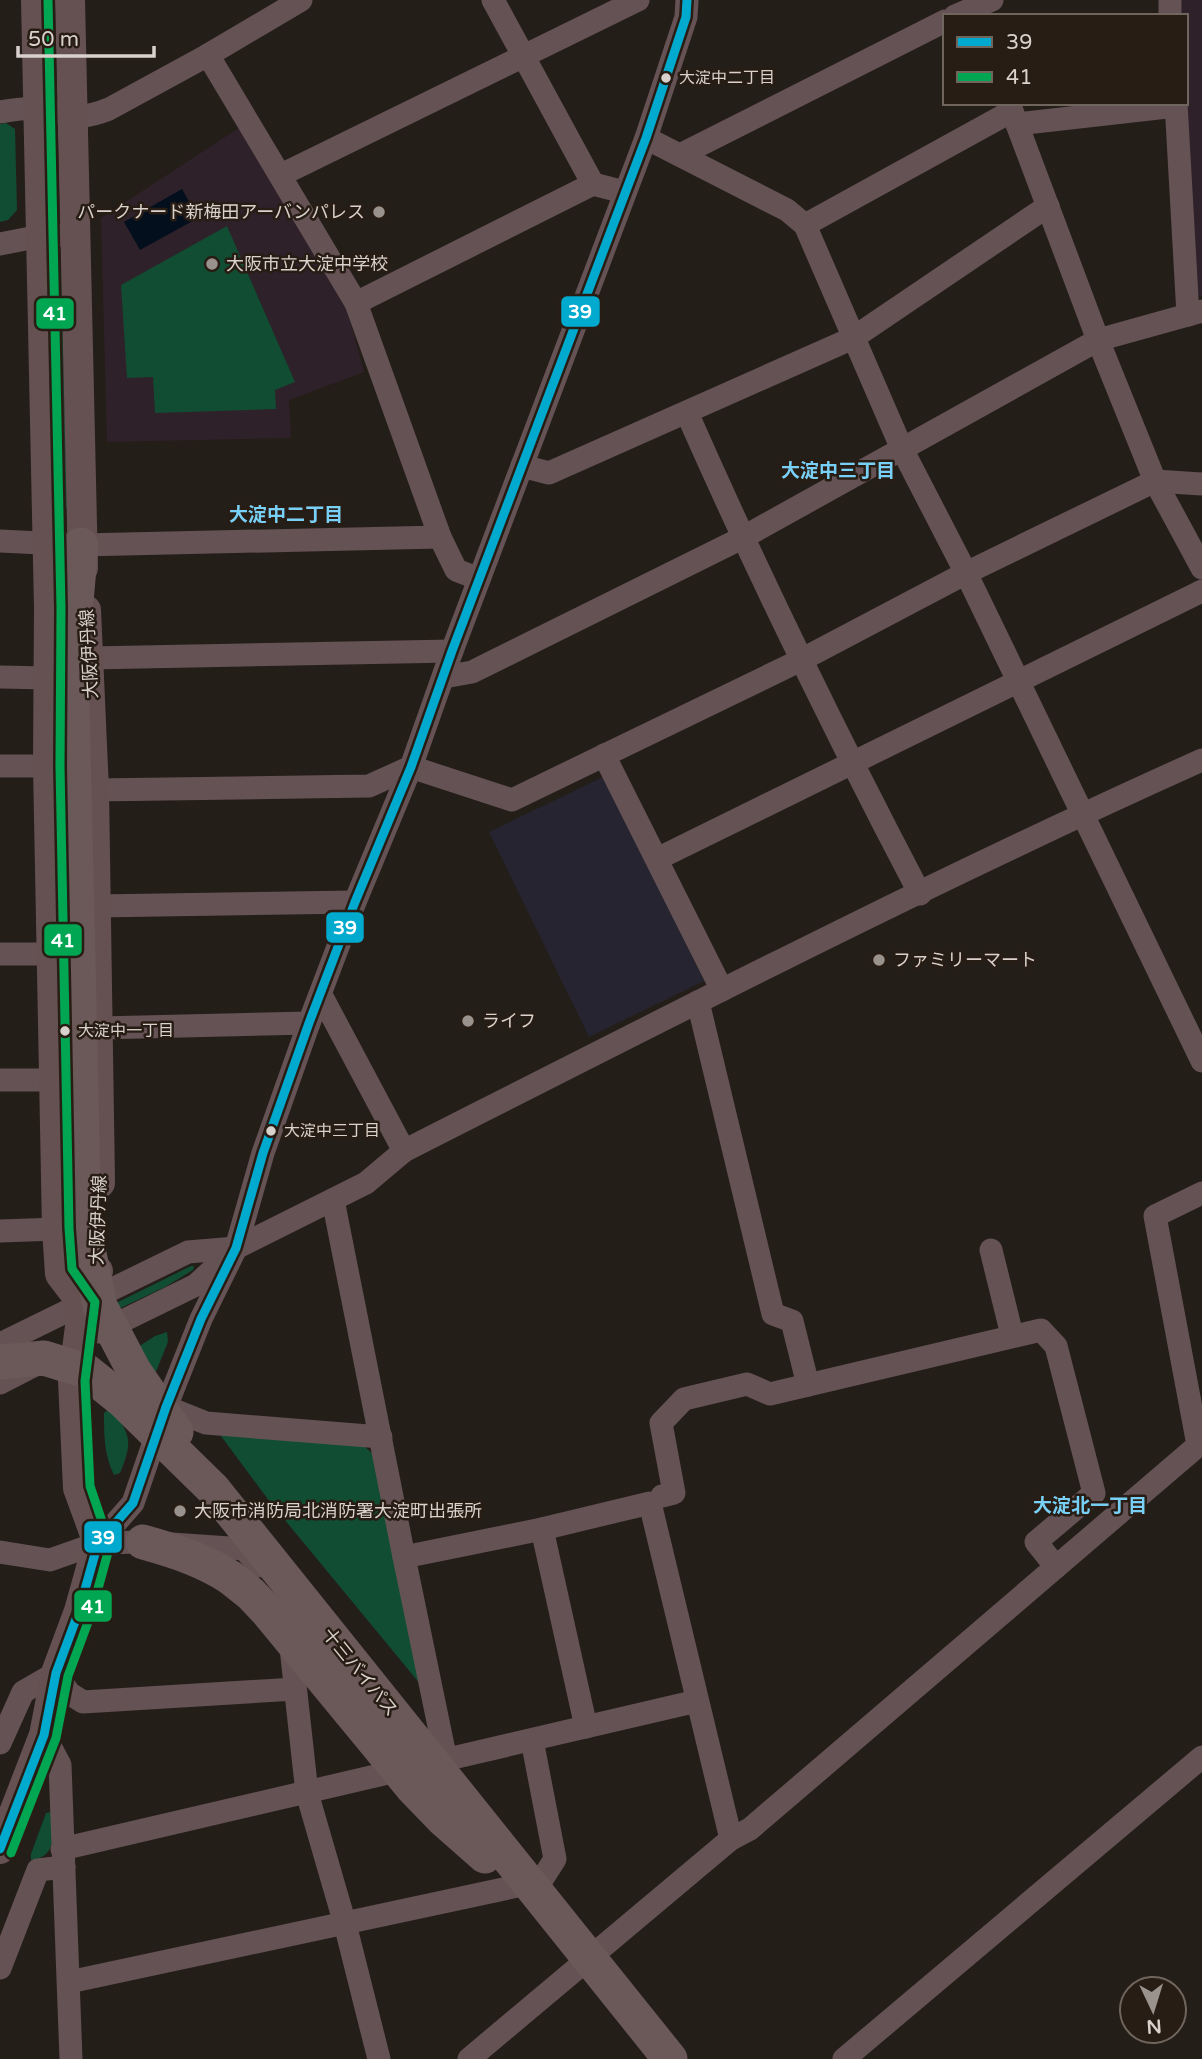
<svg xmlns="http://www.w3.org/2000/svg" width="1202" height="2059" font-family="'Varela Round','Noto Sans JP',sans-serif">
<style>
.industrial{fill:#272431}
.education{fill:#2f2129}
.green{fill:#104d32}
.water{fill:#030f1d}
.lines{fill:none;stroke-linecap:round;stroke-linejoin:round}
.minor{stroke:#655254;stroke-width:23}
.major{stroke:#655151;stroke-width:30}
.highway{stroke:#6b5858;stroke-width:35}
.highway-bridge{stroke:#6b5858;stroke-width:35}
.bus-1-casing{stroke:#281d14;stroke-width:14}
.bus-2-casing{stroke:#281d14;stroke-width:14}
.bus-1{stroke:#00a9ce;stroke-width:9}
.bus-2{stroke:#00a651;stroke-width:9}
.bus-dot{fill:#d9d1cb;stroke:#281d14;stroke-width:2.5}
.poi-dot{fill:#9a928c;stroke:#281d14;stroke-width:2.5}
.labels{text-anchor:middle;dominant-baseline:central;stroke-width:5;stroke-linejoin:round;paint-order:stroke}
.bus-label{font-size:16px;fill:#d9d1cb;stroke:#281d14;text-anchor:start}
.poi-label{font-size:18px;fill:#d9d1cb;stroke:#281d14;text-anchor:start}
.street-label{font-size:18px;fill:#d9d1cb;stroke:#281d14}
.neighbourhood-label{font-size:19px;font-weight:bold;fill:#78d0f6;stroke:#281d14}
.line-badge{stroke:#281d14;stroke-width:2.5}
.badge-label{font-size:19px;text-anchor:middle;font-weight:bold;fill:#fff}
</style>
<rect width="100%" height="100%" fill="#241e18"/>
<!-- industrial -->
<polygon class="industrial" points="605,776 704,981 589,1037 489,832"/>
<!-- education -->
<g class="education">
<polygon points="1180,0 1202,0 1202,297 1193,291 1186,103 1186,16 1181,16"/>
<polygon points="242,126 347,309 364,372 289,400 291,438 107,442 101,218"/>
</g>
<!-- green -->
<g class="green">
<polygon points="6,123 15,129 17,210 8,220 0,222 0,124"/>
<polygon points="227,226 295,382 275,390 276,409 155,413 153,377 127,378 121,285"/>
<polygon points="61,270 67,506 66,509 62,506 57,274 58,271"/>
<polygon points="191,1266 194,1266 193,1270 165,1287 114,1311 110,1306"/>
<polygon points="167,1332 168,1342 155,1374 140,1353 141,1345 155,1336"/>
<path d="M 111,1408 C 131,1436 133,1441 120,1473 L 114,1475 C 104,1455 104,1435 104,1413 Z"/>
<polygon points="218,1432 364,1446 374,1455 421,1685 270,1502"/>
<path d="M 51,1812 C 53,1833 58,1857 31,1860 L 31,1854 L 46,1813 Z"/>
</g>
<!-- water -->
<polygon class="water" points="182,189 198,218 140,250 124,222"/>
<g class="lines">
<!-- minor -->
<g class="minor">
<polyline points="493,0 593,184"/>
<polyline points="1170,0 1170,16"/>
<polyline points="955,16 992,0"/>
<polyline points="208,55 356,303 440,537 456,570 479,579"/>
<polyline points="1009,103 1098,340 1155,481 1202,568"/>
<polyline points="1176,103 1188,315"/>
<path d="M 0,112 C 13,110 26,107 39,109 C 71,113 74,123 109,109 L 208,55 L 301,0"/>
<polyline points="1017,124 1176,106"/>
<polyline points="646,138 787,210 805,225 902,449 966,573 1202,1061"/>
<polyline points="680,155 945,21"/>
<polyline points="281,175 638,0"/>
<polyline points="805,225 1012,111"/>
<polyline points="0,244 41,236 74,235"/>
<polyline points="356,303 593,184 624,192"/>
<path d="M 687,413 C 759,576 837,736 920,894"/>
<polyline points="522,466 549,473 853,338 1048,206"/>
<polyline points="0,541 81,545 440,537"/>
<polyline points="90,658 452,651"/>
<polyline points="0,677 48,678"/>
<polyline points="444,677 472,672 742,538 1098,340 1202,311"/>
<polyline points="604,755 722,990"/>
<polyline points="0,766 48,766"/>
<polyline points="94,790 369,786 411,767 512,800 801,660 966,573 1155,481 1202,484"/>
<polyline points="657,859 1202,591"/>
<polyline points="96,906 355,902"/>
<polyline points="0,954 52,954"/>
<polyline points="321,995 404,1151"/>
<polyline points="698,1002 773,1314 792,1321 808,1385"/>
<polyline points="99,1028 309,1023"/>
<polyline points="0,1080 55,1080"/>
<polyline points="333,1200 404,1557 542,1529 650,1503 731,1839"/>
<polyline points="0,1231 57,1229"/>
<polyline points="991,1250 1012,1335"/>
<path d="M 100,1332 L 196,1285 L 236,1248 L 366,1183 L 404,1151 C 668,1017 932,881 1202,760"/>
<polyline points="0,1344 188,1252 236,1248"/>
<polyline points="0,1383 35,1365"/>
<polyline points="166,1407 206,1423 381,1437"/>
<polyline points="1198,1445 1155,1216 1202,1193"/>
<polyline points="662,1496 674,1493 661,1423 684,1399 747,1384 770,1394 1041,1330 1056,1346 1094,1493 1036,1542 1056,1567"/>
<polyline points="542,1529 586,1727"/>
<polyline points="98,1543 133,1503 166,1407 201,1319 236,1248 263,1153 309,1023 355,902 411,767 452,651 646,138 686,17 687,0"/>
<polyline points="0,1552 50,1560 98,1543 143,1542 244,1549 259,1566"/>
<polyline points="404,1557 446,1760"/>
<polyline points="290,1639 307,1793 345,1924 379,2059"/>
<polyline points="44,1735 60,1765 71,2059"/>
<polyline points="0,1743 23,1692 56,1673 69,1693 83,1702 295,1689"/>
<polyline points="62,1849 697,1701"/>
<polyline points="0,1968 38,1870 64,1867"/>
<polyline points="69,1982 541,1881 555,1859 532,1740"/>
<polyline points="469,2059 731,1839 750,1829 1202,1442"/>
<polyline points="844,2059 1202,1757"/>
</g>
<!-- major -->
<g class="major">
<polyline points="36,0 49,608 48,766 57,1229 60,1274 83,1304"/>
<polyline points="70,0 83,568"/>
<polyline points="86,610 94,790 100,1183"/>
<polyline points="0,1849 44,1735 56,1673 79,1611 98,1543 78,1488 73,1380 83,1304 98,1271"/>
</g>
<!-- highway -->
<g class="highway">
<polyline points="79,1000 71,658 81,545"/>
<path d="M 143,1542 C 175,1551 204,1560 231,1578"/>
</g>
<!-- highway-bridge -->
<g class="highway-bridge">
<polyline points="79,1000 84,1230 100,1306 134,1371 176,1432"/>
<polyline points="0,1362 44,1358 86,1371 122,1400 213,1489 670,2059"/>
<polyline points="231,1578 251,1594 268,1612 413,1788 443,1819 485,1856"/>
</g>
<defs>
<polyline id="bus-1" points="0,1849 44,1735 56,1673 79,1611 98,1543 133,1503 166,1407 201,1319 236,1248 263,1153 309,1023 355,902 411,767 452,651 646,138 686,17 687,0"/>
<polyline id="bus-2" points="11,1853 56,1738 68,1676 91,1614 110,1545 90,1486 85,1381 95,1302 72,1269 69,1228 60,766 61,608 48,0"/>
</defs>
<!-- bus-1 casing -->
<use href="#bus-1" class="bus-1-casing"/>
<!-- bus-2 casing -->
<use href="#bus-2" class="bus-2-casing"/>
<!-- bus-1 -->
<use href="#bus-1" class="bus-1"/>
<!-- bus-2 -->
<use href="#bus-2" class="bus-2"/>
</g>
<!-- markers -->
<g class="bus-dot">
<circle cx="666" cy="78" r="6"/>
<circle cx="65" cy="1031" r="6"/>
<circle cx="271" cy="1131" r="6"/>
</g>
<g class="poi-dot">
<circle cx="379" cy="212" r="7"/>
<circle cx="212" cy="264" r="7"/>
<circle cx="879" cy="960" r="7"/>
<circle cx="468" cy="1021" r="7"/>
<circle cx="180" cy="1511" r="7"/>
</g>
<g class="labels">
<!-- bus labels -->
<g class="bus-label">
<text x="679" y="78">大淀中二丁目</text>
<text x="78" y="1031">大淀中一丁目</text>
<text x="284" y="1131">大淀中三丁目</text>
</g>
<!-- poi labels -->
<g class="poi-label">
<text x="365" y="212" text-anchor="end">パークナード新梅田アーバンパレス</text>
<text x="226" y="264">大阪市立大淀中学校</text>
<text x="893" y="960">ファミリーマート</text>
<text x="482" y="1021">ライフ</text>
<text x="194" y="1511">大阪市消防局北消防署大淀町出張所</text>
</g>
<!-- street labels -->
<g class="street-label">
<text transform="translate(89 654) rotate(-93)">大阪伊丹線</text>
<text transform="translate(98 1220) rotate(-88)">大阪伊丹線</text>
<text transform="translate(360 1672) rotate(51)">十三バイパス</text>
</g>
<!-- neighbourhood labels -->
<g class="neighbourhood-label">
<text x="838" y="471">大淀中三丁目</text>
<text x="286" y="515">大淀中二丁目</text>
<text x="1090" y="1506">大淀北一丁目</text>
</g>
</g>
<g class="line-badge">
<rect x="560" y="295" width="41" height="33" rx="7" fill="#00a9ce"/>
<rect x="35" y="297" width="40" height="33" rx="7" fill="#00a651"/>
<rect x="325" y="911" width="40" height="33" rx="7" fill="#00a9ce"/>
<rect x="43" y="923" width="40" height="34" rx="7" fill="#00a651"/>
<rect x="83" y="1520" width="40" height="34" rx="7" fill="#00a9ce"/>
<rect x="73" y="1589" width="40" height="34" rx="7" fill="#00a651"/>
</g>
<g class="badge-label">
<text x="580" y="318">39</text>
<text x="55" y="320">41</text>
<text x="345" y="934">39</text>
<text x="63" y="947">41</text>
<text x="103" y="1544">39</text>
<text x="93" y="1613">41</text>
</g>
<!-- legend -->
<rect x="943" y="14" width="245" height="91" fill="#281d14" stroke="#6f655d" stroke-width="2"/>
<rect x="957" y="37" width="35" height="10" fill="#00a9ce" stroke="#6f655d" stroke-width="2"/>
<text x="1006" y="49" font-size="21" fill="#d9d1cb">39</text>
<rect x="957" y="72" width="35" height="10" fill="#00a651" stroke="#6f655d" stroke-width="2"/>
<text x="1006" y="84" font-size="21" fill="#d9d1cb">41</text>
<!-- north arrow -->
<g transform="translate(1153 2010) rotate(176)"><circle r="33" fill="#281d14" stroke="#6f655d" stroke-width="2"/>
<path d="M0-5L12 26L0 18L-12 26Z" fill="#9a928c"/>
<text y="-10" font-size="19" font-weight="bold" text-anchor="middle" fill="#d9d1cb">N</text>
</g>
<!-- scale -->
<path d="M18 46v10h136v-10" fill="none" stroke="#d9d1cb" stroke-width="3.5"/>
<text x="28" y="46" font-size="21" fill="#d9d1cb" stroke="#281d14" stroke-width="5" paint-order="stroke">50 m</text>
</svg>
